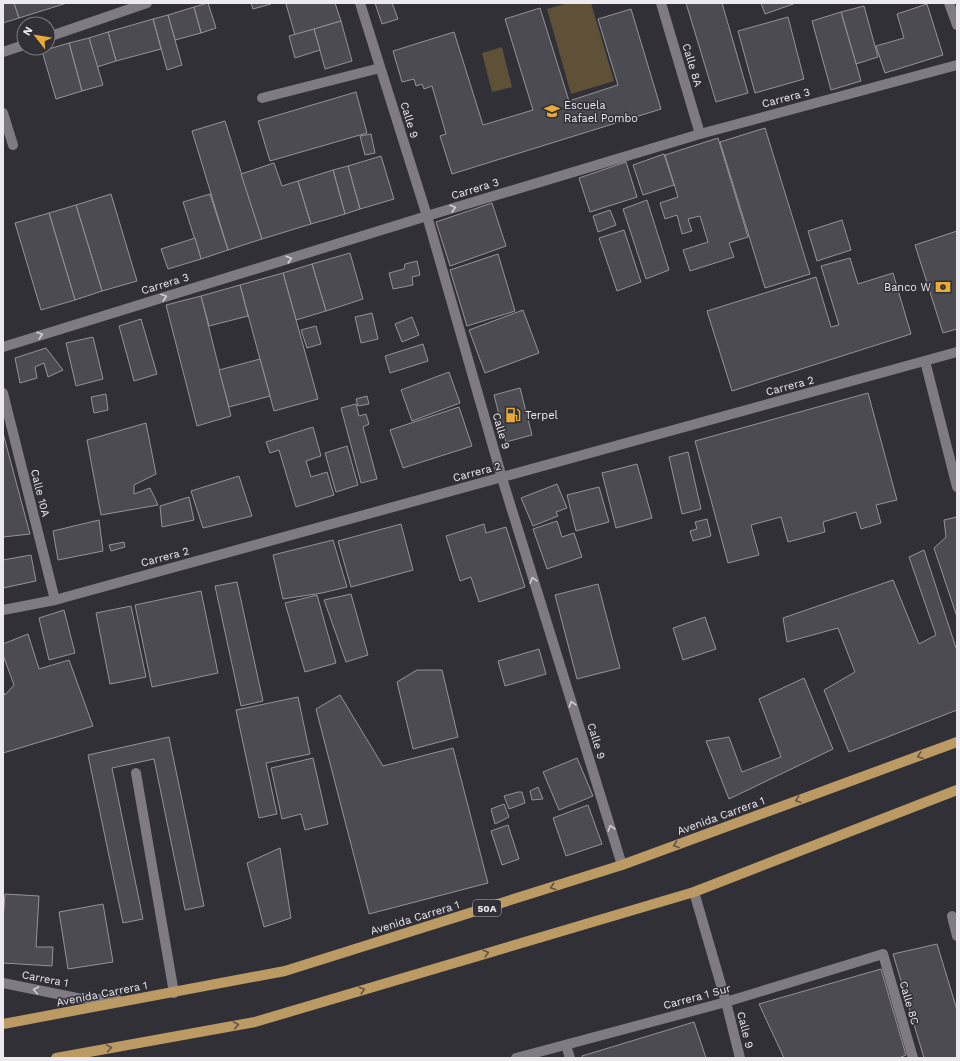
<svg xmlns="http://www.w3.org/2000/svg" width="960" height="1061" font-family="'Work Sans',sans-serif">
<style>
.green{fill:#5f5038}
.building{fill:#4d4b52;stroke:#95929a}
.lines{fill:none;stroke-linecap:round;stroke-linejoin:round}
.lane{stroke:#7e7b83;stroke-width:10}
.street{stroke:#7e7b83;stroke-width:10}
.primary{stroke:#bb9a64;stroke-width:10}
.oneway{stroke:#d0ced4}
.oneway2{stroke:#625547}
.labels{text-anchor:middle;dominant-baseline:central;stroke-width:3;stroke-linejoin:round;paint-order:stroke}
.shield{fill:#323037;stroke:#b4b2b8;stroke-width:1}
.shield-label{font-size:10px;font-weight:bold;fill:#eceaef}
.street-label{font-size:11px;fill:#eceaef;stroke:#323037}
.poi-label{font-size:11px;fill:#eceaef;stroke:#323037;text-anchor:start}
</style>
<rect width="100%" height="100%" fill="#323037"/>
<!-- green -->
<g class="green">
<polygon points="568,3 591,3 614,81 571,94 547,9"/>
<polygon points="502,47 512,87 492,92 482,53"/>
</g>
<!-- building -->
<g class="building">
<polygon points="3,3 14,3 19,18 3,23"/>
<polygon points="14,3 67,3 19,18"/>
<polygon points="208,3 216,28 201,33 194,7"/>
<polygon points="251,3 271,3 271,4 253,9"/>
<polygon points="290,3 335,3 341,21 295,35 286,4"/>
<polygon points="375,3 392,3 398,19 382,24"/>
<polygon points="686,3 722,3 748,93 716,102"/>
<polygon points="761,3 796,3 765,14"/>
<polygon points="927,4 943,55 885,73 876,46 904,38 897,14"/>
<polygon points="864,6 878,57 856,64 841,12"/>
<polygon points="194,7 201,33 175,40 168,15"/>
<polygon points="540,8 569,101 618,85 598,19 631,9 661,109 452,174 440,136 446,134 432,86 424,89 422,84 416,86 414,79 402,82 393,51 454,32 483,125 533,110 505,19"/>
<polygon points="841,12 861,81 831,90 812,21"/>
<polygon points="168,15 182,65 167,70 153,19"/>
<polygon points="788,17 804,79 755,93 738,31"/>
<polygon points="153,19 161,49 116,61 108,32"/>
<polygon points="341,21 352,61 325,69 314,29"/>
<polygon points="314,29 320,50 295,58 289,36"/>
<polygon points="108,32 116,61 97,67 89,38"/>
<polygon points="89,38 103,85 82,91 69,43"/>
<polygon points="69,43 82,91 56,99 42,51"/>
<polygon points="356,92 367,133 270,161 258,121"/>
<polygon points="225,121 262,239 228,250 192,131"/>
<polygon points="765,128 810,274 765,288 720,142"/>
<polygon points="371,134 375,153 365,155 360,136"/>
<polygon points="718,138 748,237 729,243 734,257 690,271 683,250 708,242 700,216 688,219 692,231 682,234 677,215 665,219 660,203 678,197 665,155"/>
<polygon points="664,154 674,185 643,195 633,165"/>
<polygon points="381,156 394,199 360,209 348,166"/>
<polygon points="626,162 637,197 590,212 579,178"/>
<polygon points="274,163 282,186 298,181 311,224 262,239 241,174"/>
<polygon points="348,166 360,209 345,214 333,170"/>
<polygon points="333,170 345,214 311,224 298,181"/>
<polygon points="111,194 137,281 102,291 76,205"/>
<polygon points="210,194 228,250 201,259 183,202"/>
<polygon points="647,200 669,270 646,279 623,209"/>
<polygon points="492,203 506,246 450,266 436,222"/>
<polygon points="76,205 102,291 75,300 49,213"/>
<polygon points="610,210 616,225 598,232 593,216"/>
<polygon points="49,213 75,300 41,310 15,223"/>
<polygon points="842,220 851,250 817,261 808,231"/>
<polygon points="624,230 641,282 617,291 599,238"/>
<polygon points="957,231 957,329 943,333 915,245"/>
<polygon points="195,238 201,259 168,269 161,249"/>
<polygon points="350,253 363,299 326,311 312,264"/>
<polygon points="498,254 515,311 467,326 450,270"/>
<polygon points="850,258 858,284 893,273 911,334 732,391 707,311 816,277 831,327 839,325 821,266"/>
<polygon points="417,261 420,275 412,277 413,285 393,289 389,273 404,269 405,264"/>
<polygon points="312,264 326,311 296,320 283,273"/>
<polygon points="283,273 318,399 274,411 240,285"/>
<polygon points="240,285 248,316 209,326 201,296"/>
<polygon points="201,296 231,416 197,426 166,305"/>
<polygon points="523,310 539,353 485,373 469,330"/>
<polygon points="372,313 378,339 361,343 355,317"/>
<polygon points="412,317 419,335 402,342 395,324"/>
<polygon points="141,319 157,374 134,381 119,326"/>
<polygon points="316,326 321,344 307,348 301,330"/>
<polygon points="93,337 103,379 76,386 66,343"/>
<polygon points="423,344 428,361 390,373 385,356"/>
<polygon points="46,348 63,370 48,377 44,363 35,367 37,378 20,383 15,358"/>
<polygon points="260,359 270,396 229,407 219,370"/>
<polygon points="449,372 460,403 412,421 401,390"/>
<polygon points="520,388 532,435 506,442 494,395"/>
<polygon points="868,393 897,500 876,505 881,523 861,529 856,512 823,522 825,532 788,542 781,517 751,525 759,555 728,563 695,441"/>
<polygon points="106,394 108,410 94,413 91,397"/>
<polygon points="367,396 369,404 358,406 356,399"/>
<polygon points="356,404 359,416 366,414 369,424 363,427 377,479 361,483 341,408"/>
<polygon points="459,407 472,446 403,468 390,430"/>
<polygon points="146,423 156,474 134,485 134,494 150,488 158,505 101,515 87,440"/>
<polygon points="313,427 321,456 306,461 311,477 327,472 334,495 296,507 279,450 270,453 266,442"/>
<polygon points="3,433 30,534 3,537"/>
<polygon points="347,446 358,485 336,492 325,453"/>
<polygon points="688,452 701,509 682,514 669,457"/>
<polygon points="637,464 652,518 616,528 602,473"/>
<polygon points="239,476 252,516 203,528 191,491"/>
<polygon points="557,484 567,508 556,512 558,516 533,526 521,498"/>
<polygon points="599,487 609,522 576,531 567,495"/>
<polygon points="189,497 194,520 162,527 160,506"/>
<polygon points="957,517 957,617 934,548 946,537 944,520"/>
<polygon points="707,519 711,536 693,541 690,531 697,529 695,522"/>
<polygon points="99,520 103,551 58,560 53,531"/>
<polygon points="557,521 562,537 574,533 582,557 547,569 533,529"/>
<polygon points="401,524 413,570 351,587 338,541"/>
<polygon points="484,524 486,533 506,527 525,587 479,602 471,577 460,581 446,536"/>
<polygon points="333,540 347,587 322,593 283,599 273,555"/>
<polygon points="124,542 125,547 111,551 109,545"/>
<polygon points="924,550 957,651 957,710 849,752 824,690 855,672 838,628 787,642 783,618 893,580 919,644 936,635 909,557"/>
<polygon points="31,555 36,581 3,588 3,560"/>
<polygon points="237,582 263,701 241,706 215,586"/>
<polygon points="598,584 620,668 577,679 555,595"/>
<polygon points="201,591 218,673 152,687 135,605"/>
<polygon points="351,594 368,655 346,662 324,600"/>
<polygon points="317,595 336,663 305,672 285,603"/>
<polygon points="131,606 146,677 110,684 96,613"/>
<polygon points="64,610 75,653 49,660 39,618"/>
<polygon points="705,617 716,649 683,660 673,628"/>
<polygon points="28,634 39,669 69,660 93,726 3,753 3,691 5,695 14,685 3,655 3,644"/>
<polygon points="539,649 546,674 505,686 498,661"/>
<polygon points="417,670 442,670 458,737 413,749 397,682"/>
<polygon points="804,678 833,749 729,799 706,741 729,737 742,772 781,757 759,699"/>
<polygon points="340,695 383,766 453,748 488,883 369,914 316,709"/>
<polygon points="298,697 310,754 266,763 277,814 259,818 236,710"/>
<polygon points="169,737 204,906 185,910 154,759 112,768 143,919 123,923 88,755"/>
<polygon points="313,758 328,824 305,830 301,814 282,819 271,768"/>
<polygon points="577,758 593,796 559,810 543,772"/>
<polygon points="538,787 543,799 532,800 530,791"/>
<polygon points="518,792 522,792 525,803 509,809 504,796"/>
<polygon points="504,804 509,817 495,824 491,809"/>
<polygon points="588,805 602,844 566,856 553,818"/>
<polygon points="508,825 519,859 502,865 491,831"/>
<polygon points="280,848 291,918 264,927 247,863"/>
<polygon points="5,894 39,896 36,947 53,947 52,966 3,963 3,920"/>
<polygon points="103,904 113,962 68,969 59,912"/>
<polygon points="937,944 957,1010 957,1058 924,1058 893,954"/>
<polygon points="881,969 906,1055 899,1058 784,1058 759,1004"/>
<polygon points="694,1022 706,1058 583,1058 582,1056"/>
</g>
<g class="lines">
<!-- lane -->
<g class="lane">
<polyline points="262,98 380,68"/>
<polyline points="925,361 957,487"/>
<polyline points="136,773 174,993"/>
<polyline points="952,916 957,936"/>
</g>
<!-- street -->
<g class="street">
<polyline points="360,3 427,216 502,478 622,865"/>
<polyline points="661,3 700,134"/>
<polyline points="949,3 957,25"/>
<polyline points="48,37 147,3"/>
<polyline points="3,52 24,45"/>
<polyline points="3,113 13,145"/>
<polyline points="3,347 427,216 700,134 957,65"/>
<polyline points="3,393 55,600"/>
<polyline points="3,610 55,600 957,352"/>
<polyline points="694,892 726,1002 740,1058"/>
<polyline points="3,983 77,998 118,1000"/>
<polyline points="566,1045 570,1058"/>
<polyline points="516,1058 726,1002 883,954 913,1058"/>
</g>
<!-- primary -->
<g class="primary">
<polyline points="3,1024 285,971 622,865 957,742"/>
<polyline points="56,1058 255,1022 694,892 957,790"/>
</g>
</g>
<!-- one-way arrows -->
<defs><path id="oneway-chevron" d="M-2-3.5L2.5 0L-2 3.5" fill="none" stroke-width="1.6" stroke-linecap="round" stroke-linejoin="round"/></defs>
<g class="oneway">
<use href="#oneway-chevron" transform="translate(453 208) rotate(-17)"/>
<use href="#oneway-chevron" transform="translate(289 259) rotate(-17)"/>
<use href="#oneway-chevron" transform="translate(164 297) rotate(-17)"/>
<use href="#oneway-chevron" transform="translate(40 335) rotate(-17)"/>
<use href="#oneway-chevron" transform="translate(533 580) rotate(-107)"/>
<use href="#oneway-chevron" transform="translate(572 704) rotate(-107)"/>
<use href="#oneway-chevron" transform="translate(611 828) rotate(-107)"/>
<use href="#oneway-chevron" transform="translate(36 990) rotate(-169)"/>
</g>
<g class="oneway2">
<use href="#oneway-chevron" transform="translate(920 756) rotate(160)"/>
<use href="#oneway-chevron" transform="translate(798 800) rotate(160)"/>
<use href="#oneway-chevron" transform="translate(676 845) rotate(160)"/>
<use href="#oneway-chevron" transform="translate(553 887) rotate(163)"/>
<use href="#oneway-chevron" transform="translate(486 953) rotate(-16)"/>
<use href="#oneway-chevron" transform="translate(362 990) rotate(-16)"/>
<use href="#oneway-chevron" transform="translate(236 1025) rotate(-10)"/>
<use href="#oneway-chevron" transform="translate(109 1048) rotate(-10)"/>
</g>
<!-- icons -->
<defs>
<symbol id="school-bare" viewBox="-9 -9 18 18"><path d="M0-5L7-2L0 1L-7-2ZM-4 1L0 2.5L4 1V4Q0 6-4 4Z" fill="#e8ab37" stroke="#323037" stroke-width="2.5" paint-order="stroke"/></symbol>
<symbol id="bank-bare" viewBox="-9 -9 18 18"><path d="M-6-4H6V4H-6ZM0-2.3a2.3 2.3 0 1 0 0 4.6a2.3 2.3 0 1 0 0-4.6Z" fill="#e8ab37" stroke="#323037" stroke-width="2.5" paint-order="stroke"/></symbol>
<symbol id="fuel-bare" viewBox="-9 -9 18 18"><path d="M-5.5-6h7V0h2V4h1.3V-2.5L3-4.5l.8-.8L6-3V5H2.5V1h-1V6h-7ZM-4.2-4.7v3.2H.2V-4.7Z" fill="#e8ab37" stroke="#323037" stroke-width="2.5" paint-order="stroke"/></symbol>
</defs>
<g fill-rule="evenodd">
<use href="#school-bare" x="541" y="100" width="22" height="22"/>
<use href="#bank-bare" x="932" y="276" width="22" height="22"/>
<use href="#fuel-bare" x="502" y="404" width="22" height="22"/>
</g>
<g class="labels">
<!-- shield labels -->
<rect class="shield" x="473" y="900" width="28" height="16" rx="3"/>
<g class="shield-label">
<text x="487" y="908">50A</text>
</g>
<!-- street labels -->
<g class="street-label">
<text transform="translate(692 65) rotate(73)">Calle 8A</text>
<text transform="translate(786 98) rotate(-15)">Carrera 3</text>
<text transform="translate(409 120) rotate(73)">Calle 9</text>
<text transform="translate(475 189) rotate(-17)">Carrera 3</text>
<text transform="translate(165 284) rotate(-17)">Carrera 3</text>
<text transform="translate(790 386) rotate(-15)">Carrera 2</text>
<text transform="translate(501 431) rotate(74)">Calle 9</text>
<text transform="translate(477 472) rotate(-15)">Carrera 2</text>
<text transform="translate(40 493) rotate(76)">Calle 10A</text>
<text transform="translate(165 557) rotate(-15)">Carrera 2</text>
<text transform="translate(596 741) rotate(73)">Calle 9</text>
<text transform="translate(721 816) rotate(-20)">Avenida Carrera 1</text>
<text transform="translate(415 918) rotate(-17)">Avenida Carrera 1</text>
<text transform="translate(45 979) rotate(11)">Carrera 1</text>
<text transform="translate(102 994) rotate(-11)">Avenida Carrera 1</text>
<text transform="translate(697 997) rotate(-15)">Carrera 1 Sur</text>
<text transform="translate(909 1003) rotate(74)">Calle 8C</text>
<text transform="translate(745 1030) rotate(76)">Calle 9</text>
</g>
<!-- poi labels -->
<g class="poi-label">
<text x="564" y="105">Escuela<tspan x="564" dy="13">Rafael Pombo</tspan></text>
<text x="931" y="287" text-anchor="end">Banco W</text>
<text x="525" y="415">Terpel</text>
</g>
</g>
<!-- border -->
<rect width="960" height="1061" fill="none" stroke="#eceaef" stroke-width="8"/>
<!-- north arrow -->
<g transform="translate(36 36) rotate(301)"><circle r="19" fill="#323037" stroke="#7c7a81"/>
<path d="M0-3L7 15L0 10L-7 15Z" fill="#e8ab37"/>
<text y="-6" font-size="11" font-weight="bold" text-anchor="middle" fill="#eceaef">N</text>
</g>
</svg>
